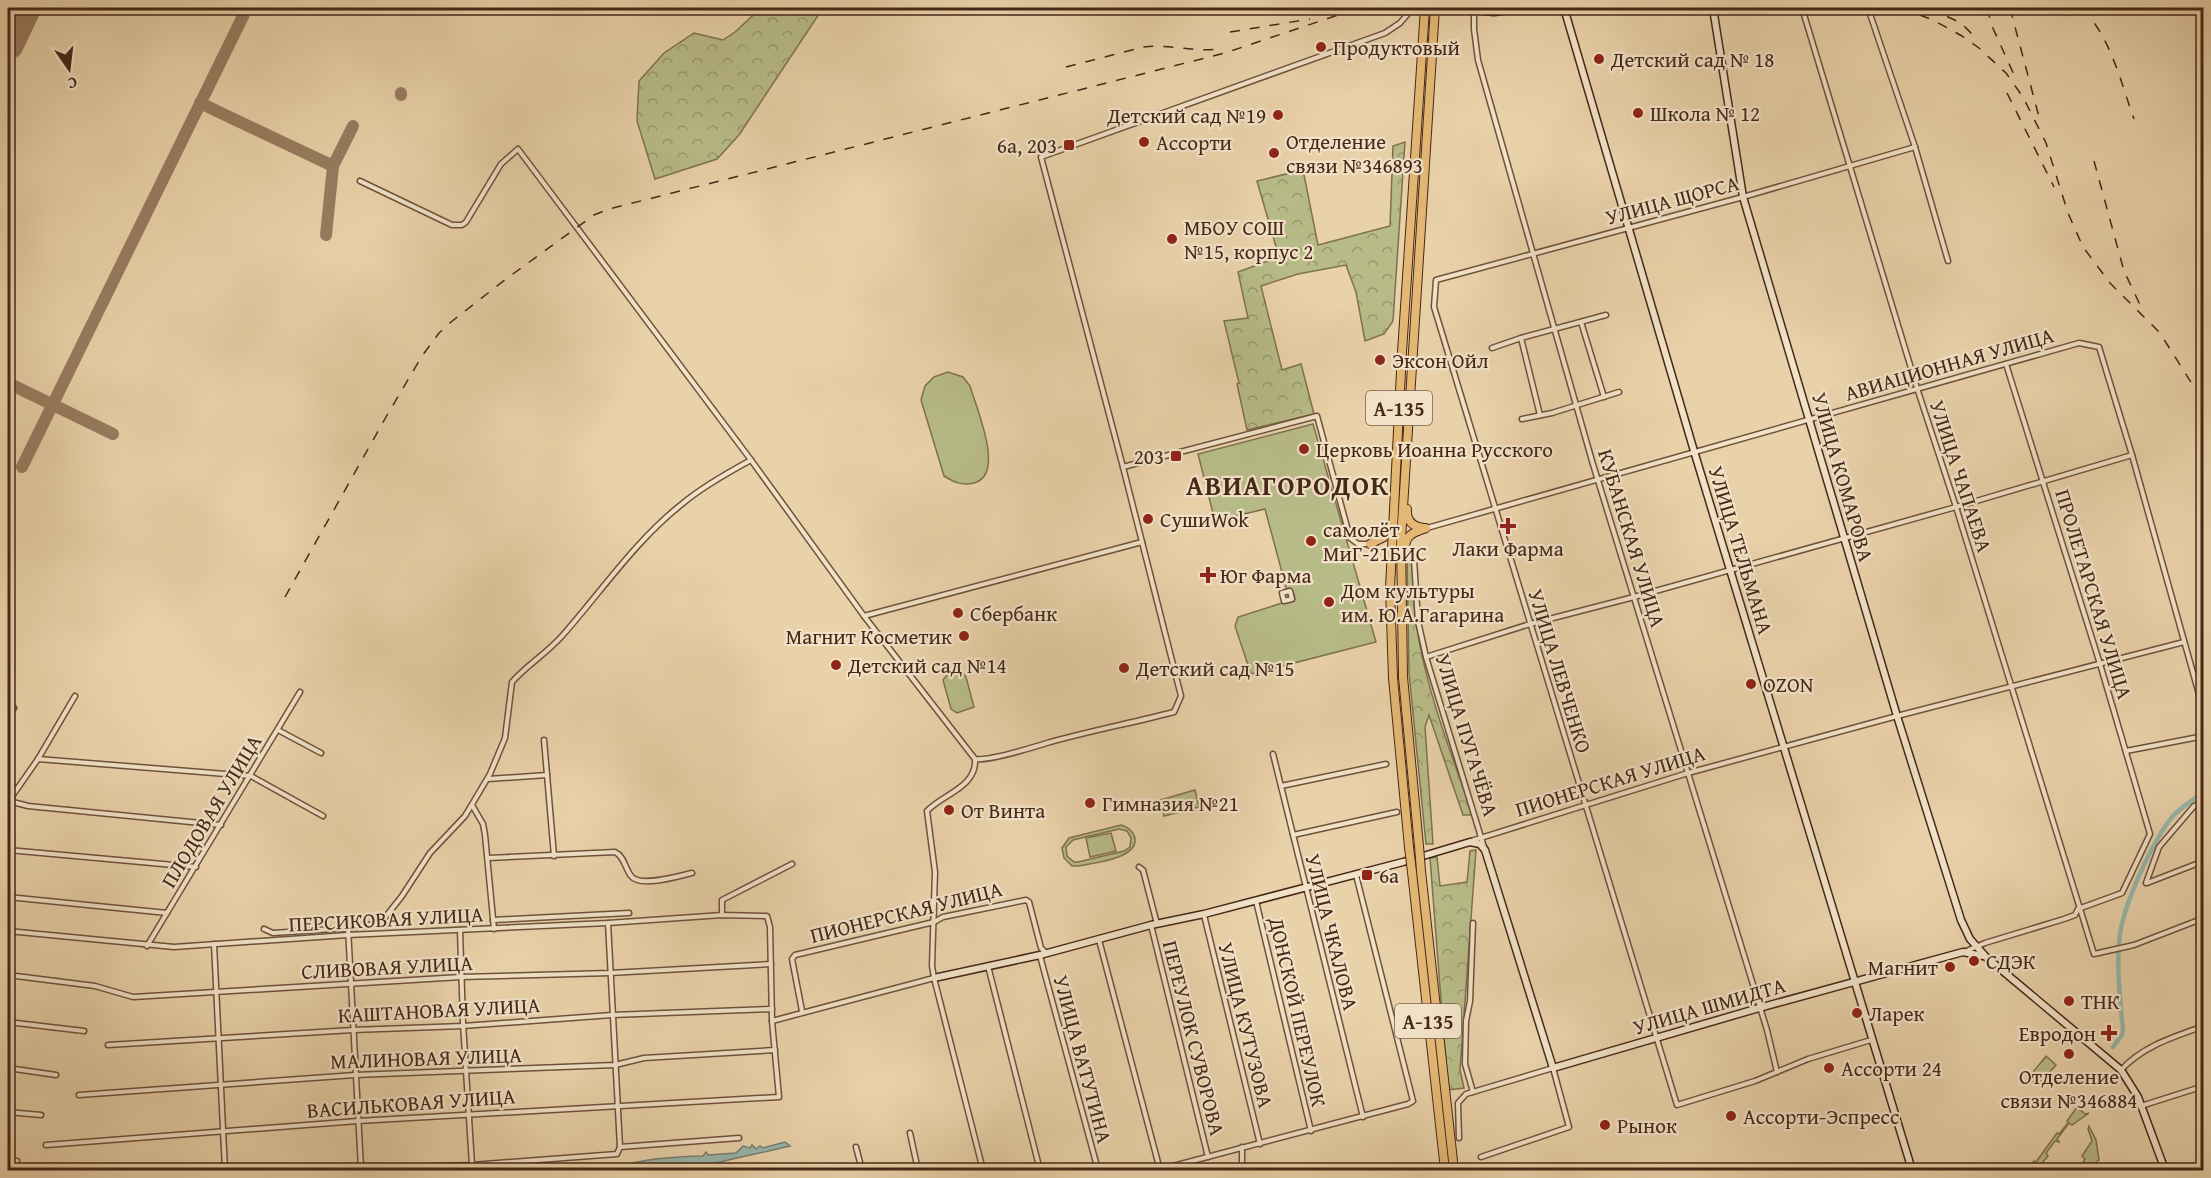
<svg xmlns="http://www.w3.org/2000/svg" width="2211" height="1178" font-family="'Gentium Book Plus',serif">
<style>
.green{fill:#b7bb87;stroke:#7e7150;stroke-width:1.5;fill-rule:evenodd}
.forest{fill:url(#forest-crowns);stroke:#7e7150;stroke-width:1.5}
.water{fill:#97b7ac;stroke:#777d71;stroke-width:1.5}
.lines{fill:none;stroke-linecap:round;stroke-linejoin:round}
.canal{stroke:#97b7ac;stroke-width:4.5}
.taxiway{stroke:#987c60;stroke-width:12}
.runway{stroke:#987c60;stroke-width:32}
.street-casing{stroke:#6f523c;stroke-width:7}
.secondary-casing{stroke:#462718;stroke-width:9}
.highway-casing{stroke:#462718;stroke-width:10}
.street{stroke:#f1e1c7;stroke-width:4}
.secondary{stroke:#f1e1c7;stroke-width:6}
.highway{stroke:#e4b874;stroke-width:8}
.rail{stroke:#462718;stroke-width:1.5;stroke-dasharray:10 10;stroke-linecap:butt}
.highway-bridge-casing{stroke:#462718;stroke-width:10;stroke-linecap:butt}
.highway-bridge{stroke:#e4b874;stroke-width:8}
.poi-dot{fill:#8f2418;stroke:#f1e1c7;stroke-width:2}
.labels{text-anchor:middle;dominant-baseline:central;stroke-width:4.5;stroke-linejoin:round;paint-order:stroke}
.shield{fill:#f1e1c7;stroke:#795f4c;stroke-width:1.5}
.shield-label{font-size:20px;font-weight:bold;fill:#462718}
.poi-label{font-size:21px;fill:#462718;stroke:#f1e1c7;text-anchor:start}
.street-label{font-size:21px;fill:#462718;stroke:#f1e1c7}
.district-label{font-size:27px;font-weight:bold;letter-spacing:1.5px;fill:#462718;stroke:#f1e1c7}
</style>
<defs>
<pattern id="forest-crowns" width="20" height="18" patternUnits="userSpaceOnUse" patternTransform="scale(1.5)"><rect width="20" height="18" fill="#b7bb87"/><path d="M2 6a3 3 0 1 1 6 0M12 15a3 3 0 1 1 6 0" fill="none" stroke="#97986d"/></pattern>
</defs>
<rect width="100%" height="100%" fill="#e9d1a9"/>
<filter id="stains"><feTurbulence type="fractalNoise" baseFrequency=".00333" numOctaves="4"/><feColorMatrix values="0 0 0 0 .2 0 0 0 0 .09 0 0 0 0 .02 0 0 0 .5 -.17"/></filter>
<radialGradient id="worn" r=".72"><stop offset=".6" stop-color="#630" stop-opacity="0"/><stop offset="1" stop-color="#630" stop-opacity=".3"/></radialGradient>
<!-- green -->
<g class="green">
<path d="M 948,372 L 963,377 L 970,386 C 976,407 1006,475 974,483 C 961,486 954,482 944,476 L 921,400 L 925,386 L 934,377 Z"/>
<polygon points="1313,424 1376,642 1251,674 1235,626 1238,617 1295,599 1293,591 1287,591 1265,509 1215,521 1198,454"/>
<polygon points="959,671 963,673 966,677 974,707 957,713 951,709 943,680 948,674"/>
<polygon points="1195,790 1199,807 1164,816 1160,800"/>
<path d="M 1121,825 C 1128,827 1133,830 1135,838 C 1138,859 1093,863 1078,866 L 1072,866 L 1064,858 L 1062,848 L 1069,838 ZM 1119,829 L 1127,831 L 1131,838 L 1130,847 L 1124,851 L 1078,862 L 1074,862 L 1067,856 L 1066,847 L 1073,840 Z"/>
<polygon points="1111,833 1116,851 1090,857 1086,838"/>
<polygon points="2077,1107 2085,1114 2089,1113 2072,1125 2069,1123 2057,1139 2059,1142 2055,1141 2046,1153 2048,1156 2038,1168 2032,1164 2034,1161 2036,1162 2057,1133 2059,1134 2068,1123 2067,1121"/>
<polygon points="2089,1126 2096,1140 2099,1160 2087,1170 2077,1170 2076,1168 2079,1169 2085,1159 2082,1156 2092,1141 2088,1129"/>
</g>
<!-- forest -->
<g class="forest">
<polygon points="761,8 823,8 739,135 717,159 655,179 637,121 639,81 664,53 694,33 723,40 735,32"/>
<polygon points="1405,142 1393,321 1384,334 1365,341 1356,292 1346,265 1298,274 1261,286 1282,370 1301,364 1314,414 1247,430 1237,384 1239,383 1224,321 1248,318 1238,272 1279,257 1257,181 1303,170 1318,245 1390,226 1393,146"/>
<path d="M 1412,550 C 1413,576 1413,603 1417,628 C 1426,690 1452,756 1473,815 L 1463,815 L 1429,715 L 1425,727 L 1433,844 L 1426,844 L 1409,673 L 1407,553 Z"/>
<polygon points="1476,850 1460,1070 1464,1088 1448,1090 1430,858 1437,857 1440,886 1467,882 1470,851"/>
<polygon points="2046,1056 2056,1065 2041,1082 2025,1082"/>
</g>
<!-- water -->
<path class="water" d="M 785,1142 L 790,1146 C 757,1154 723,1160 691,1170 L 683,1163 L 656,1167 L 653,1170 L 605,1170 L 611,1170 L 618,1165 L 622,1167 C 635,1159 686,1156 703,1156 L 706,1152 L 708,1155 L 736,1153 L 743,1146 L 750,1148 L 752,1145 L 756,1149 L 760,1146 L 763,1148 Z"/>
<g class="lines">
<!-- canal -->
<path class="canal" d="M 2113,1047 L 2122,1035 L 2123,1030 C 2120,998 2116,965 2120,934 C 2125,902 2150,847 2169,821 C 2177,809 2193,801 2204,791"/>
<!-- taxiway -->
<g class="taxiway">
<polyline points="401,95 401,93"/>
<polyline points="200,103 333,166 326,235"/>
<polyline points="333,166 353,126"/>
<polyline points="8,383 113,434"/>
<polyline points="22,467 247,8"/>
</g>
<!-- runway -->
<polyline class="runway" points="8,44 25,8"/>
<defs>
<g id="street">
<polyline points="1460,8 1474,10 1474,29 1478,60 1592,461 1767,1030 1777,1072"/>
<polyline points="1802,8 1917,388 1956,507 2094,954 2134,945 2204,918"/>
<polyline points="1868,8 1915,147 1948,261"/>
<path d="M 360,181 L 452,225 L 462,225 L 466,222 L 501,164 L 518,149 L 751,460 L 864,616 L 975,759 C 991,761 1030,748 1047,743 C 1089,731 1132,723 1174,712 L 1181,696 L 1123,467 L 1317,416 L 1350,538 L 1358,544 L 1369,544"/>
<polyline points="1581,322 1604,397"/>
<polyline points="1492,348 1521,338"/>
<polyline points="1540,415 1521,338 1606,315"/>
<polyline points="1522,419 1552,413 1619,392"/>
<polyline points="1123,467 1041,157 1385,33 1400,23 1413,8"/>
<polyline points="1427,528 2079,343 2099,347 2132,455 2204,712"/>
<polyline points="1414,560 1418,621 1426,657 1484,847"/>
<polygon points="1290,591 1292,599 1284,601 1282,593"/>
<polyline points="864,616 1142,542"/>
<polyline points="1426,657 1530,624 1634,597 1956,507 2132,455"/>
<polyline points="8,717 14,708"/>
<polyline points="278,730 321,753"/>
<polyline points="544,740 554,856"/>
<polyline points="2126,751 2204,736"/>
<polyline points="1273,754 1363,1117"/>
<polyline points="38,759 251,776 323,816"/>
<path d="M 975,759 C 977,787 943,794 927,811 L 935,872 L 932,966 L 934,978 L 983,1170"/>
<polyline points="488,779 547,775"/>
<polyline points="1281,786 1386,764"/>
<polyline points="9,801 28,806 221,825"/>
<polyline points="8,802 38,759 75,696"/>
<polyline points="472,805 483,824 485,835 494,929"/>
<polyline points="1293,835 1397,812"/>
<polyline points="1471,841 1688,773 1897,716 2184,642"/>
<polyline points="8,850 196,867"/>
<path d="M 488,858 L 615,852 C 624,856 625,868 631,876 C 640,888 679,876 692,873"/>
<polyline points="1139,867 1143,870 1157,924"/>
<polyline points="2146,883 2159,847 2194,806 2204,802"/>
<polyline points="2147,883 2204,861"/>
<polyline points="8,897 167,913"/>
<polyline points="1256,901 1311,1131"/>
<polyline points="722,915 722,900 792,864"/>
<polyline points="1204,915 1260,1144"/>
<polyline points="493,920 629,913"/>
<polyline points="608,923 620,1147"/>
<polyline points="1473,923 1470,1001 1466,1021 1465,1064 1473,1092"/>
<polyline points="1151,925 1208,1157"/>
<polyline points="348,928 361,1168"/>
<path d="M 264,929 L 273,933 L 348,928 L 375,924 L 383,920 L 402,896 L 430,853 L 465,816 L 490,774 L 505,738 L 512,682 C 527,665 547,653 562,636 C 601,592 635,541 682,504 C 702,487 727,473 751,460"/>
<polyline points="460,930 463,1023 472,1165"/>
<polyline points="8,931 174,947 348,935 608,923 722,915 767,916 770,927 772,1021 779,1097 358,1121 46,1145"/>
<polyline points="1099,940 1160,1170"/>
<polyline points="214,944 225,1170"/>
<polyline points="147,946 300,692"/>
<polyline points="1964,952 1985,943 2064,919 2075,915 2078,909 2122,893 2150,834 2100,664 2006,364"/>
<polyline points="1040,956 1098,1170"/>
<polyline points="988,966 1040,1170"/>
<polyline points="8,975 95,986 133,997 461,977 610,973 771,964"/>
<polyline points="802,1011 792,959 795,955 934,922 943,917 1026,900 1029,902 1041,948 1045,952"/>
<polyline points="772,1021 934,978"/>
<polyline points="8,1022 84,1031"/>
<polyline points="1871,1040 1808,1059 1755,1081 1677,1105 1434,307 1436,280 1743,197 1915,147"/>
<polyline points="108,1045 353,1030 463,1026 612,1015 772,1009"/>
<polyline points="8,1068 56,1075"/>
<path d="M 2121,1070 C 2143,1046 2173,1037 2204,1026"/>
<polyline points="79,1095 355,1075 615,1065 644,1058 775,1050"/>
<polyline points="2141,1106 2204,1086"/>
<polyline points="8,1112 41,1115"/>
<polyline points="910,1133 918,1170"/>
<polyline points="1459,1138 1458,1103 1466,1094 1553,1068 1569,1127 1481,1157"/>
<polyline points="856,1147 862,1170"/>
<polyline points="1242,1147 1242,1165 1246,1170"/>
<polyline points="8,1160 17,1161"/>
<polyline points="315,1170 472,1165 617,1154 620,1147 739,1138"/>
<polyline points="1158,1170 1408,1104 1413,1101 1356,875"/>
<polyline points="1391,1170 1400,1169 1413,1170"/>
</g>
<g id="secondary">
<polyline points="1474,8 1474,10 1494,12 1525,8"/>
<polyline points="1564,8 1694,451 1912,1170"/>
<polyline points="1713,8 1743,197 1897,716 1961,920 1970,939 1986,957 2121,1070 2138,1097 2165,1170"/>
<polyline points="934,978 1040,955 1151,925 1204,914 1403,862 1470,842 1480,844 1485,850 1553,1068 1759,1008 1963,952 1983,956"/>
</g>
<g id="highway">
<path d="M 1407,509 C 1406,521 1413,527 1424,528"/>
<polyline points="1370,544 1384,537 1388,525"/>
<path d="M 1405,547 C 1406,534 1415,532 1426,528"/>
<polyline points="1419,846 1403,677 1401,539 1435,8"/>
<polyline points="1409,847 1393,678 1390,588 1402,352 1425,8"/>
<polyline points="1421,871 1454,1170"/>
<polyline points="1412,872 1445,1170"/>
</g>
</defs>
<!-- street casing -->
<use href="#street" class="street-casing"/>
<!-- secondary casing -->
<use href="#secondary" class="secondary-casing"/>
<!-- highway casing -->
<use href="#highway" class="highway-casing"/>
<!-- street -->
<use href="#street" class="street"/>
<!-- secondary -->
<use href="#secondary" class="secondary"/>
<!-- highway -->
<use href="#highway" class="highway"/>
<!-- rail -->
<g class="rail">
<polyline points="1901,8 1933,20 1962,36 1979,48 2006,73 2023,97 2046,143 2068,213 2083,247 2110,283 2160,333 2204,403"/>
<polyline points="1929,8 1961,23 1978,40"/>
<polyline points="1987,8 1992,26 2015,77"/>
<polyline points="2010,8 2039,117"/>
<polyline points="2061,8 2069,19"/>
<path d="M 2082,8 C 2111,38 2120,80 2134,119"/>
<polyline points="1230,32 1310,19"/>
<path d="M 1066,67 L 1143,47 C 1168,44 1193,52 1218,49"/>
<polyline points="2007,93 2054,187"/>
<polyline points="2094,161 2124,271 2142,309"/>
<polyline points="285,597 386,417 422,356 439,333 451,322 506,279 594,215 609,209 1225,53 1359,8"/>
</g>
<defs>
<g id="highway-bridge">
<polyline points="1419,846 1421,871"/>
<polyline points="1409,847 1412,872"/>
</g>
</defs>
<!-- highway-bridge casing -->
<use href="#highway-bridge" class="highway-bridge-casing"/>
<!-- highway-bridge -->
<use href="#highway-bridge" class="highway-bridge"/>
</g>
<!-- markers -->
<g class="poi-dot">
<circle cx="1321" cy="47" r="6"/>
<circle cx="1599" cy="59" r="6"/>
<circle cx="1638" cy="113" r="6"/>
<circle cx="1278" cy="115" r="6"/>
<circle cx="1144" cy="142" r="6"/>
<rect x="1063" y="139" width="12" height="12" rx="3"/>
<circle cx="1274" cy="153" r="6"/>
<circle cx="1172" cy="239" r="6"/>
<circle cx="1380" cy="360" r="6"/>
<circle cx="1304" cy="449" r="6"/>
<rect x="1170" y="450" width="12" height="12" rx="3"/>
<circle cx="1148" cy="519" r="6"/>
<path d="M1505 517h6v6h6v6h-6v6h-6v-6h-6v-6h6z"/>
<circle cx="1311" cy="541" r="6"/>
<path d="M1205 566h6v6h6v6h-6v6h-6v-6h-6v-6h6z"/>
<circle cx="1329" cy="602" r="6"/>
<circle cx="958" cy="613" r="6"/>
<circle cx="964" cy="636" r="6"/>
<circle cx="836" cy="665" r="6"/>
<circle cx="1124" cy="668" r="6"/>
<circle cx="1751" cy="684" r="6"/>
<circle cx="1090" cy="803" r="6"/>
<circle cx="949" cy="810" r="6"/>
<rect x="1361" y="869" width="12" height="12" rx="3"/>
<circle cx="1974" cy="961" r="6"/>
<circle cx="1950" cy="967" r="6"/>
<circle cx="2069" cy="1001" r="6"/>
<circle cx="1857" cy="1013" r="6"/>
<path d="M2106 1024h6v6h6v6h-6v6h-6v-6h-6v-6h6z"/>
<circle cx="2069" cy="1054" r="6"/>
<circle cx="1829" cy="1068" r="6"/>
<circle cx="1731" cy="1116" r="6"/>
<circle cx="1605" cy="1125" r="6"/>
</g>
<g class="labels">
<!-- shield labels -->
<g class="shield">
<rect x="1366" y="391" width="66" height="34" rx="4.5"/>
<rect x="1395" y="1004" width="66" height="34" rx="4.5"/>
</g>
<g class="shield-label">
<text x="1399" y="408">А-135</text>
<text x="1428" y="1021">А-135</text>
</g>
<!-- poi labels -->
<g class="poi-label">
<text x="1333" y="47">Продуктовый</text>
<text x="1611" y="59">Детский сад № 18</text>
<text x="1650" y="113">Школа № 12</text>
<text x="1266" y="115" text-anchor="end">Детский сад №19</text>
<text x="1286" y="141">Отделение<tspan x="1286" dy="24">связи №346893</tspan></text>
<text x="1156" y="142">Ассорти</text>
<text x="1057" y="145" text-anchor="end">6а, 203</text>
<text x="1184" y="227">МБОУ СОШ<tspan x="1184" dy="24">№15, корпус 2</tspan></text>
<text x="1392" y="360">Эксон Ойл</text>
<text x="1316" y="449">Церковь Иоанна Русского</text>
<text x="1164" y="456" text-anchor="end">203</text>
<text x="1160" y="519">СушиWok</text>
<text x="1323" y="529">самолёт<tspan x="1323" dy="24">МиГ-21БИС</tspan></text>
<text x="1508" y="548" text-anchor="middle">Лаки Фарма</text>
<text x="1220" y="575">Юг Фарма</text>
<text x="1341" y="590">Дом культуры<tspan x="1341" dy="24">им. Ю.А.Гагарина</tspan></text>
<text x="970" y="613">Сбербанк</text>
<text x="952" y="636" text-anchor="end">Магнит Косметик</text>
<text x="848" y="665">Детский сад №14</text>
<text x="1136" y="668">Детский сад №15</text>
<text x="1763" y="684">OZON</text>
<text x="1102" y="803">Гимназия №21</text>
<text x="961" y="810">От Винта</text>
<text x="1379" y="875">6а</text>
<text x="1986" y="961">СДЭК</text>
<text x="1938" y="967" text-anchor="end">Магнит</text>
<text x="2081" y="1001">ТНК</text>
<text x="1869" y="1013">Ларек</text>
<text x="2096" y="1033" text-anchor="end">Евродон</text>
<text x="1841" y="1068">Ассорти 24</text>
<text x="2069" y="1076" text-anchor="middle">Отделение<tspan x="2069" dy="24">связи №346884</tspan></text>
<text x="1743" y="1116">Ассорти-Эспресс</text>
<text x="1617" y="1125">Рынок</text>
</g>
<!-- street labels -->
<g class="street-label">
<text transform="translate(1672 200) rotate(-15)">УЛИЦА ЩОРСА</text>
<text transform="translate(1949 364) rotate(-16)">АВИАЦИОННАЯ УЛИЦА</text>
<text transform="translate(1961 476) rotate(72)">УЛИЦА ЧАПАЕВА</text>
<text transform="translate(1843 477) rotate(74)">УЛИЦА КОМАРОВА</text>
<text transform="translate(1632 538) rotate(73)">КУБАНСКАЯ УЛИЦА</text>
<text transform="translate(1741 550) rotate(73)">УЛИЦА ТЕЛЬМАНА</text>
<text transform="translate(2094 594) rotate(73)">ПРОЛЕТАРСКАЯ УЛИЦА</text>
<text transform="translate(1560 671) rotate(73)">УЛИЦА ЛЕВЧЕНКО</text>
<text transform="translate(1467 735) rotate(73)">УЛИЦА ПУГАЧЁВА</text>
<text transform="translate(1610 781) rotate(-17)">ПИОНЕРСКАЯ УЛИЦА</text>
<text transform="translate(211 811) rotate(-59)">ПЛОДОВАЯ УЛИЦА</text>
<text transform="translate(906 912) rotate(-14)">ПИОНЕРСКАЯ УЛИЦА</text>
<text transform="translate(386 919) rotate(-3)">ПЕРСИКОВАЯ УЛИЦА</text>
<text transform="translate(1332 932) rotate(76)">УЛИЦА ЧКАЛОВА</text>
<text transform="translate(387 967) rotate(-3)">СЛИВОВАЯ УЛИЦА</text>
<text transform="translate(1709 1006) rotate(-16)">УЛИЦА ШМИДТА</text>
<text transform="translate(439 1010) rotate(-3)">КАШТАНОВАЯ УЛИЦА</text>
<text transform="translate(1298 1012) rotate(77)">ДОНСКОЙ ПЕРЕУЛОК</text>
<text transform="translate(1246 1025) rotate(76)">УЛИЦА КУТУЗОВА</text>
<text transform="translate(1194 1038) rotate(76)">ПЕРЕУЛОК СУВОРОВА</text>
<text transform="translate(426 1058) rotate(-2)">МАЛИНОВАЯ УЛИЦА</text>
<text transform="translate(1083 1059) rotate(75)">УЛИЦА ВАТУТИНА</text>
<text transform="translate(411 1103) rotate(-4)">ВАСИЛЬКОВАЯ УЛИЦА</text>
</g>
<!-- district labels -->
<g class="district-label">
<text x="1288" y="485">АВИАГОРОДОК</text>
</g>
</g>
<!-- margin -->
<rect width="2211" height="1178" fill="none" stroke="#e9d1a9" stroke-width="30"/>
<rect x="9" y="9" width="2193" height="1160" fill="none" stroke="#462718" stroke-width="3"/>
<rect x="15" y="15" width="2181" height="1148" fill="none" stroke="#462718" stroke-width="1.5"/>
<!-- north arrow -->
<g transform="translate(69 69) rotate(166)" stroke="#f1e1c7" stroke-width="4.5" paint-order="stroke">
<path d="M0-4.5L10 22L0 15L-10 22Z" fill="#462718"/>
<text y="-9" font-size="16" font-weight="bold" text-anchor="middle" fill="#462718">С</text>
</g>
<rect width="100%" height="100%" filter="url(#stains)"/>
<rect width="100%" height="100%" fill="url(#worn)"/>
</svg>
